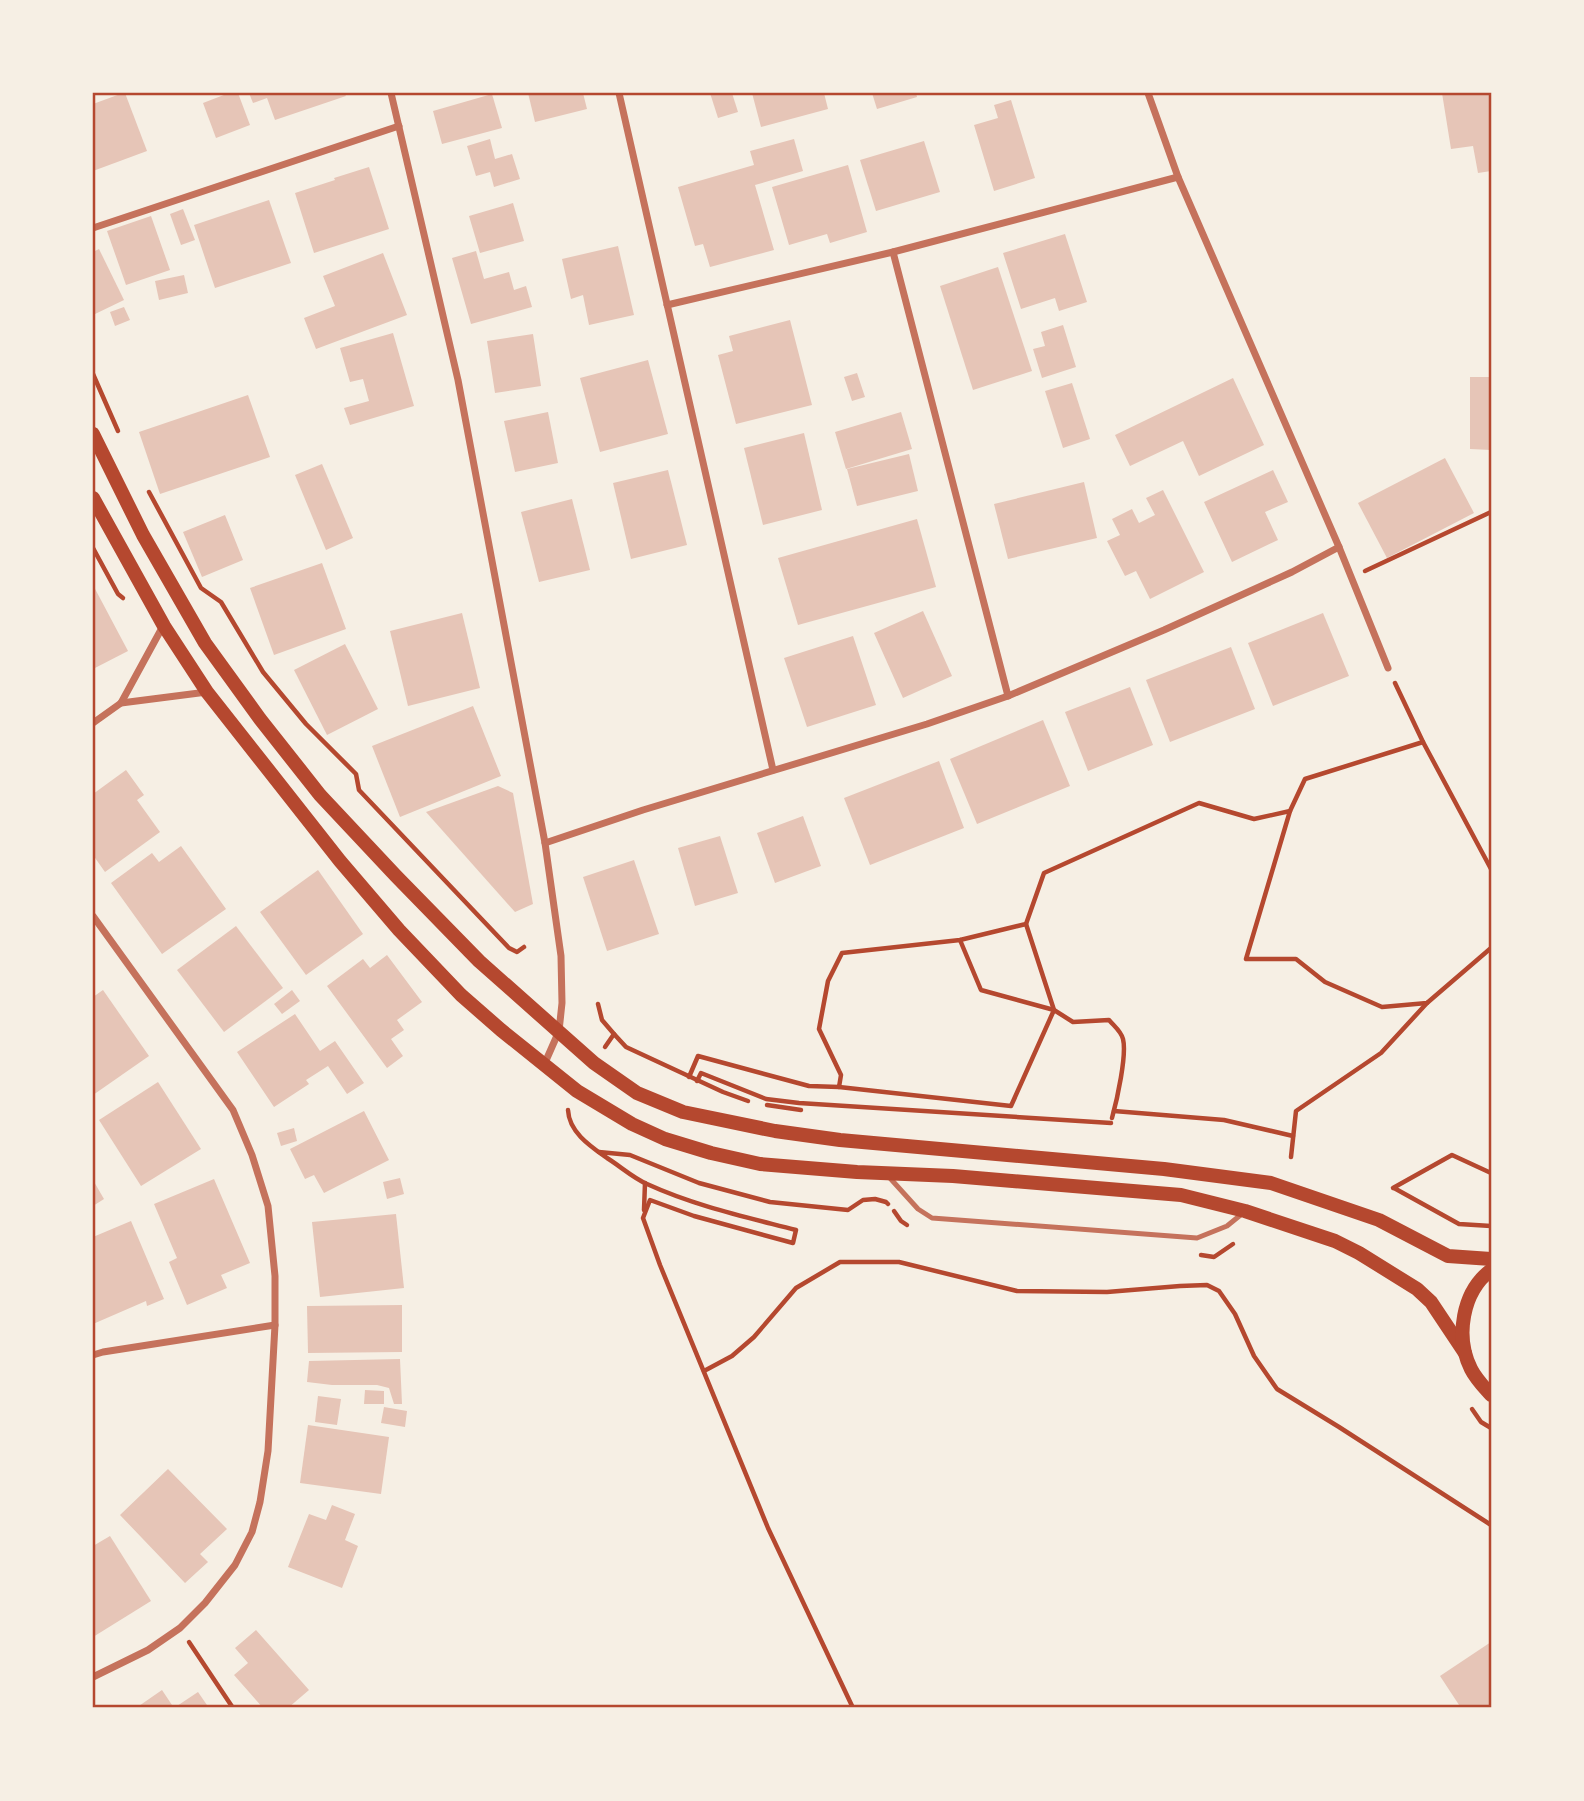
<svg xmlns="http://www.w3.org/2000/svg" width="1584" height="1801" font-family="'Fira Sans Condensed',sans-serif">
<style>
.building{fill:#e6c5b7}
.lines{fill:none;stroke-linecap:round;stroke-linejoin:round}
.path{stroke:#b5482f;stroke-width:4.5}
.service{stroke:#c5725c;stroke-width:5}
.minor{stroke:#c5725c;stroke-width:7}
.secondary{stroke:#b5482f;stroke-width:14}
.neatline{fill:none;stroke:#b5482f;stroke-width:2.5}
</style>
<rect width="100%" height="100%" fill="#f6efe4"/>
<!-- building -->
<g class="building">
<polygon points="123,93 125,93 147,151 93,171 93,104"/>
<polygon points="229,93 238,93 250,125 216,138 203,103"/>
<polygon points="249,93 344,93 346,96 275,120 267,98 253,103"/>
<polygon points="528,93 583,93 587,109 535,122"/>
<polygon points="710,93 732,93 738,112 718,118"/>
<polygon points="752,93 824,93 828,109 761,127"/>
<polygon points="872,93 916,93 917,97 877,109"/>
<polygon points="1442,93 1491,93 1491,171 1478,173 1473,146 1451,149"/>
<polygon points="492,94 502,128 442,144 433,111"/>
<polygon points="1011,100 1035,178 994,191 974,125 998,118 994,105"/>
<polygon points="490,139 495,159 512,154 520,179 494,187 490,172 476,176 467,146"/>
<polygon points="794,139 803,171 755,185 774,250 710,267 703,244 695,246 678,187 754,165 750,151"/>
<polygon points="924,141 940,192 876,211 860,160"/>
<polygon points="848,165 867,232 830,243 827,234 789,245 772,187"/>
<polygon points="369,167 389,229 314,253 295,193 335,180 334,178"/>
<polygon points="269,200 291,263 215,288 194,225"/>
<polygon points="513,203 524,241 480,253 469,216"/>
<polygon points="183,209 195,240 181,245 170,214"/>
<polygon points="151,216 170,270 126,285 107,231"/>
<polygon points="1065,234 1087,302 1059,311 1055,298 1021,309 1003,253"/>
<polygon points="618,246 634,315 589,325 583,295 571,299 562,259"/>
<polygon points="99,249 124,300 93,315 93,252"/>
<polygon points="476,251 484,279 509,272 514,290 526,286 532,307 471,324 452,258"/>
<polygon points="383,253 407,315 316,349 304,318 335,306 323,276"/>
<polygon points="998,267 1032,371 973,390 940,286"/>
<polygon points="184,275 188,293 159,300 155,281"/>
<polygon points="124,307 130,320 115,326 110,312"/>
<polygon points="790,320 812,405 736,424 718,355 733,351 729,336"/>
<polygon points="1063,325 1076,367 1042,378 1033,349 1045,346 1041,332"/>
<polygon points="393,333 414,406 350,425 344,408 369,401 363,379 350,382 340,348"/>
<polygon points="533,334 541,386 495,393 487,341"/>
<polygon points="648,360 668,434 600,452 580,378"/>
<polygon points="857,373 865,397 852,401 844,377"/>
<polygon points="1470,377 1491,377 1491,450 1470,449"/>
<polygon points="1233,378 1264,445 1199,476 1183,441 1130,466 1115,435"/>
<polygon points="1072,383 1090,439 1063,448 1045,391"/>
<polygon points="248,395 270,457 160,494 139,432"/>
<polygon points="548,412 558,463 515,472 504,421"/>
<polygon points="901,412 912,449 846,469 835,432"/>
<polygon points="804,433 822,510 763,525 744,448"/>
<polygon points="909,454 918,491 857,506 847,469"/>
<polygon points="1445,458 1474,513 1387,558 1358,503"/>
<polygon points="322,464 353,538 326,550 295,475"/>
<polygon points="668,470 687,545 631,559 613,483"/>
<polygon points="1273,470 1288,502 1265,512 1278,540 1232,562 1204,502"/>
<polygon points="1084,482 1097,538 1008,559 994,504"/>
<polygon points="1163,490 1204,572 1150,599 1136,571 1125,576 1107,541 1120,535 1112,519 1132,509 1139,523 1155,515 1146,498"/>
<polygon points="572,499 590,570 539,582 521,512"/>
<polygon points="225,515 243,560 202,577 183,532"/>
<polygon points="917,519 936,587 798,625 778,558"/>
<polygon points="322,563 346,629 274,655 250,588"/>
<polygon points="93,585 128,651 93,669"/>
<polygon points="923,611 952,676 903,698 874,633"/>
<polygon points="462,613 480,688 408,706 390,631"/>
<polygon points="1323,613 1349,676 1273,706 1248,643"/>
<polygon points="853,636 876,705 807,727 784,658"/>
<polygon points="345,644 378,709 327,735 294,670"/>
<polygon points="1231,647 1255,709 1170,742 1146,680"/>
<polygon points="1130,687 1153,745 1088,771 1065,712"/>
<polygon points="473,706 501,776 400,817 372,746"/>
<polygon points="1043,720 1070,786 977,824 950,759"/>
<polygon points="939,761 964,828 870,865 844,798"/>
<polygon points="126,770 144,795 137,800 160,832 105,872 93,855 93,794"/>
<polygon points="498,786 513,793 533,904 515,912 426,812"/>
<polygon points="803,816 821,866 775,883 757,833"/>
<polygon points="720,836 738,893 695,906 678,848"/>
<polygon points="181,846 226,909 162,954 111,883 152,853 159,862"/>
<polygon points="634,860 659,934 607,951 583,877"/>
<polygon points="318,870 363,934 306,975 260,912"/>
<polygon points="236,926 283,988 224,1032 177,970"/>
<polygon points="387,955 422,1002 397,1020 404,1030 391,1039 403,1056 387,1068 327,986 363,959 370,968"/>
<polygon points="103,990 149,1056 93,1095 93,997"/>
<polygon points="292,990 300,1001 282,1014 274,1004"/>
<polygon points="295,1014 320,1051 335,1041 364,1083 347,1094 328,1066 306,1080 309,1084 274,1107 237,1052"/>
<polygon points="158,1082 201,1149 141,1186 99,1120"/>
<polygon points="364,1111 389,1160 324,1193 314,1175 305,1179 290,1149"/>
<polygon points="294,1128 297,1141 281,1146 277,1133"/>
<polygon points="400,1178 404,1194 387,1199 383,1182"/>
<polygon points="214,1179 250,1263 221,1275 227,1288 187,1305 169,1262 177,1258 154,1204"/>
<polygon points="93,1180 104,1199 93,1206"/>
<polygon points="396,1214 404,1288 320,1297 312,1222"/>
<polygon points="131,1221 164,1299 147,1306 146,1301 93,1324 93,1237"/>
<polygon points="402,1305 402,1352 308,1353 307,1306"/>
<polygon points="400,1359 402,1404 394,1404 389,1388 377,1385 332,1385 307,1382 309,1361"/>
<polygon points="365,1390 384,1391 384,1404 364,1404"/>
<polygon points="318,1396 341,1399 337,1425 315,1422"/>
<polygon points="384,1407 407,1411 405,1427 381,1423"/>
<polygon points="308,1425 389,1437 381,1494 300,1483"/>
<polygon points="168,1469 227,1529 200,1554 208,1562 185,1583 120,1515"/>
<polygon points="332,1505 355,1514 345,1540 358,1546 342,1588 288,1567 309,1514 326,1520"/>
<polygon points="110,1536 151,1601 93,1637 93,1546"/>
<polygon points="256,1630 309,1690 288,1708 263,1708 234,1675 248,1663 235,1648"/>
<polygon points="1491,1642 1491,1708 1461,1708 1440,1676"/>
<polygon points="162,1690 174,1708 198,1692 209,1708 136,1708"/>
</g>
<g class="lines">
<!-- path -->
<g class="path">
<polyline points="93,374 118,431"/>
<polyline points="149,492 201,588 221,602 263,672 306,724 356,774 359,790 509,948 517,952 524,947"/>
<polyline points="93,548 118,594 123,598"/>
<polyline points="1365,571 1491,512"/>
<polyline points="1423,742 1491,869"/>
<polyline points="1290,811 1246,959 1296,959 1325,982 1382,1007 1427,1003 1491,948"/>
<path d="M 1026,924 L 1054,1010 L 1073,1022 L 1109,1020 C 1114,1026 1121,1031 1123,1039 C 1127,1055 1117,1100 1112,1118"/>
<polyline points="598,1004 602,1020 614,1034"/>
<polyline points="605,1047 614,1034 626,1047 723,1092 748,1101"/>
<polyline points="689,1077 698,1056 809,1086 839,1087 841,1075 819,1029 828,981 842,953 960,940 1026,924 1044,873 1199,803 1254,819 1290,811 1305,779 1423,742 1395,683"/>
<polyline points="697,1081 701,1073 766,1099 799,1103 1111,1123"/>
<polyline points="839,1087 1011,1106 1054,1010 981,990 960,940"/>
<polyline points="767,1105 801,1110"/>
<path d="M 568,1110 C 569,1132 590,1146 607,1158 C 620,1166 633,1178 647,1184 C 695,1206 746,1217 796,1230 L 793,1243 L 694,1216 L 650,1200 L 643,1218 L 660,1265 L 768,1528 L 853,1708"/>
<polyline points="1114,1111 1224,1120 1293,1136"/>
<polyline points="599,1152 630,1155 699,1183 770,1202 848,1210 863,1200 875,1199 886,1202 888,1204"/>
<polyline points="1291,1157 1296,1111 1381,1053 1427,1003"/>
<polyline points="1393,1188 1452,1155 1491,1173"/>
<polyline points="1394,1188 1459,1224 1491,1226"/>
<polyline points="644,1210 645,1183"/>
<polyline points="894,1211 901,1221 907,1225"/>
<polyline points="1201,1255 1214,1257 1233,1244"/>
<polyline points="704,1371 732,1356 754,1337 796,1288 840,1262 899,1262 1017,1291 1107,1292 1180,1286 1207,1285 1219,1291 1235,1314 1254,1356 1277,1389 1339,1427 1491,1525"/>
<polyline points="1472,1409 1481,1422 1491,1428"/>
<polyline points="189,1642 233,1708"/>
</g>
<!-- service -->
<polyline class="service" points="889,1177 918,1209 932,1218 1197,1238 1227,1226 1243,1213"/>
<!-- minor -->
<g class="minor">
<polyline points="391,93 458,380 545,843 561,956 562,1003 559,1031 544,1065"/>
<polyline points="619,93 773,770"/>
<polyline points="1148,93 1178,177 1339,547 1388,668"/>
<polyline points="93,228 399,126"/>
<polyline points="893,252 1008,696"/>
<polyline points="667,305 893,252 1178,177"/>
<polyline points="121,703 207,692"/>
<polyline points="93,723 121,703 163,626"/>
<polyline points="545,843 643,810 927,724 1008,696 1164,630 1292,572 1339,547"/>
<polyline points="93,916 233,1110 252,1155 268,1206 275,1276 275,1325 268,1451 260,1502 252,1532 235,1565 205,1603 180,1628 148,1650 93,1677"/>
<polyline points="93,1355 103,1352 275,1325"/>
</g>
<!-- secondary -->
<g class="secondary">
<polyline points="93,434 143,535 205,643 260,719 320,795 396,876 479,961 594,1063 637,1093 683,1112 775,1131 840,1140 1164,1169 1271,1183 1379,1220 1448,1256 1491,1259"/>
<polyline points="93,498 164,626 207,692 340,861 399,930 461,995 501,1030 577,1091 632,1124 665,1139 711,1153 760,1164 857,1172 953,1176 1181,1195 1245,1211 1335,1241 1359,1253 1417,1289 1431,1302 1465,1353"/>
<path d="M 1491,1270 C 1462,1292 1455,1337 1471,1369 C 1476,1379 1484,1387 1491,1395"/>
</g>
</g>
<!-- border -->
<rect width="1584" height="1801" fill="none" stroke="#f6efe4" stroke-width="189"/>
<rect x="94" y="94" width="1396" height="1612" class="neatline"/>
</svg>
